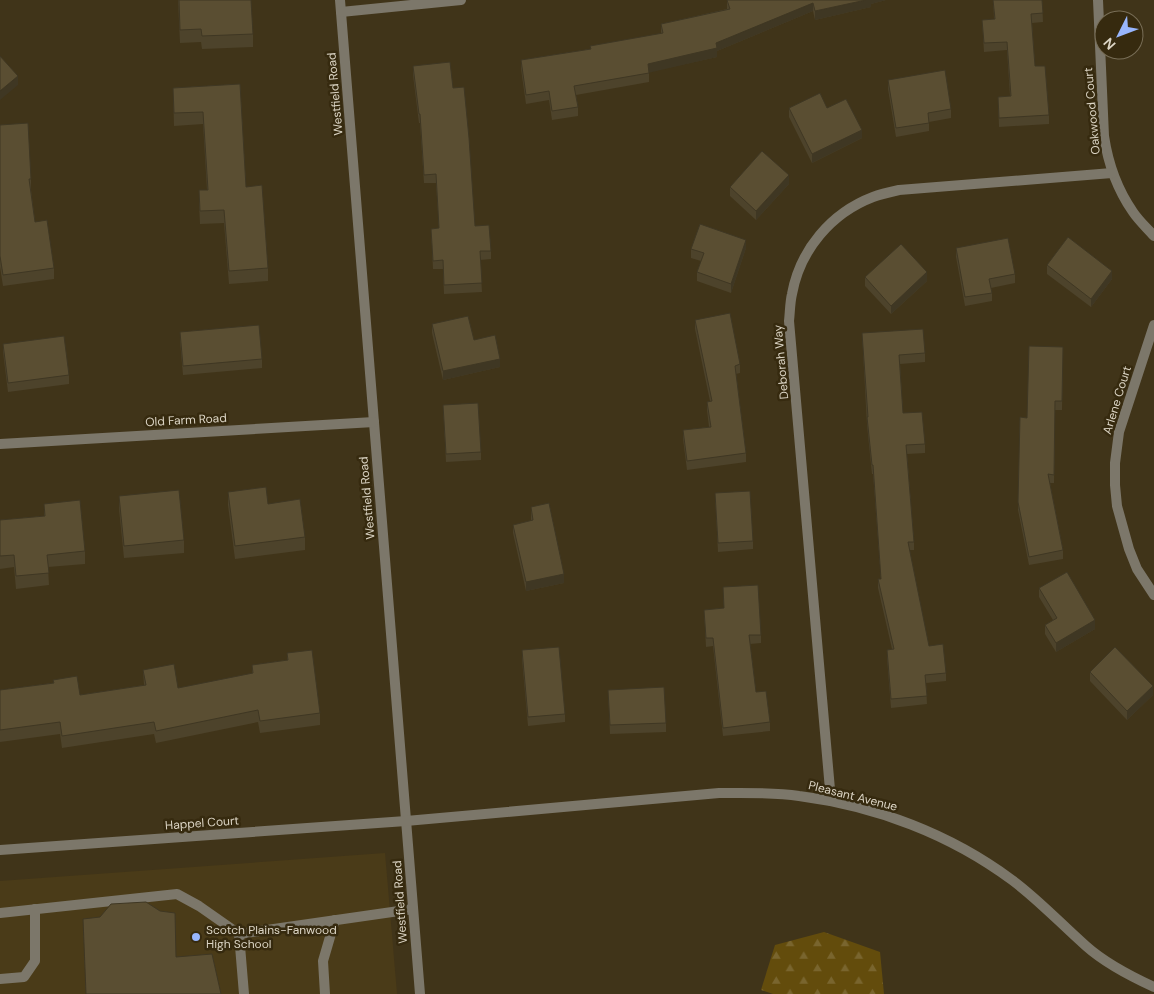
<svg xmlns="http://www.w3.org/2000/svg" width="1154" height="994" font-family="'DM Sans',sans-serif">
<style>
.built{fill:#4a3b18}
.forest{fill:url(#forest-firs)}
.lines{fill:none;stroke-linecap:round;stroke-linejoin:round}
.service{stroke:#7c776a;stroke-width:10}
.minor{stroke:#7c776a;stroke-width:10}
.wall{fill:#4d432b}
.shaded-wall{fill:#3f3723}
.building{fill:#5a4e32;stroke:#3f3723}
.poi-dot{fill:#98b6fd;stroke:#362a0f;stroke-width:2}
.labels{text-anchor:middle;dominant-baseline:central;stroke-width:5;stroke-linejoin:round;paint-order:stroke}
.street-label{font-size:12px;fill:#dbd4c4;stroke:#362a0f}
.poi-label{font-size:12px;fill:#dbd4c4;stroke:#362a0f;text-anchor:start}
</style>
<defs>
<pattern id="forest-firs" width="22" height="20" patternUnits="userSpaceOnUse" patternTransform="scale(1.25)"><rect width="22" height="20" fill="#634c0c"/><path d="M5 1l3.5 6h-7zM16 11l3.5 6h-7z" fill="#79652e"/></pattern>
</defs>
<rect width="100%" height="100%" fill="#403419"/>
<!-- built -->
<polygon class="built" points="385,853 397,994 0,994 0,881"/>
<!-- forest -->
<polygon class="forest" points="824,932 880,952 884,994 773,994 761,990 775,945"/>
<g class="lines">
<!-- service -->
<g class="service">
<polyline points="0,913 177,894 199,906 239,934 413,909"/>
<polyline points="239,934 244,994"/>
<polyline points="0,979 24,977 35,961 35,909"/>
<polyline points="325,994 323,961 335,920"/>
</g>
<!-- minor -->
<g class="minor">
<polyline points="340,0 420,994"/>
<path d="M 1098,0 L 1104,136 C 1108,163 1117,189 1133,212 C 1139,221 1147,228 1154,236"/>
<polyline points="341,12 461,0"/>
<polyline points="1154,325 1119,432 1115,463 1115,485 1117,506 1129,549 1137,569 1154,595"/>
<polyline points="0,444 374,422"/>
<path d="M 831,801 L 789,321 C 790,312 790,302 792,294 C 800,250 831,213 873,197 C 881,194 890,192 899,190 L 1112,173"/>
<path d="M 0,850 L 406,821 L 719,793 C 746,793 773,792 799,796 C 876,806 950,834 1012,880 C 1039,900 1061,924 1086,946 C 1105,963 1130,976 1154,987"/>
</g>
</g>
<!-- wall -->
<g class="wall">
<polygon points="178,0 253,34 253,47 202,49 201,42 180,43"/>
<polygon points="727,0 886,0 871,4 871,7 815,20 813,11 717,51 717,57 649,72 649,82 576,95 578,107 578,116 552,120 549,100 526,104 521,69 521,60 590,49 590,46 661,34 661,24 727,9"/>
<polygon points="993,0 1042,0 1043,22 1032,23 1035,66 1049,115 1049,124 999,127 998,97 1010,96 1007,50 984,52 982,20 994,19"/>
<polygon points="413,66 453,88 475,226 491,251 491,259 480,260 482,292 444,294 443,269 433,269 431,229 439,228 436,183 424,183 420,123 419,123 413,75"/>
<polygon points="888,80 951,109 951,118 929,122 929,131 896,137 888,89"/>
<polygon points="240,84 246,187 268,268 268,281 229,284 224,223 200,224 199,203 199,190 207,190 203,124 174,126 173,88"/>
<polygon points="789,108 827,108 862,138 812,163 789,117"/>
<polygon points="0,125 31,179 31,190 35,222 54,268 54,279 3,286 0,267"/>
<polygon points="789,184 756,220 730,196 730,187"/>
<polygon points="746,248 731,293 697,281 697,272 701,261 691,258 691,249"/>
<polygon points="956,248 1015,274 1015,283 991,288 992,293 992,301 965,306 956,257"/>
<polygon points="1047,265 1112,279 1091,307 1047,274"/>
<polygon points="865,277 927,281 891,314 865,286"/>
<polygon points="695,320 740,364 740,373 736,374 746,453 746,462 687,470 683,439 683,430 709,427 707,410 707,402 710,401 695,329"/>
<polygon points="432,324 474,340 500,367 443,380 432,333"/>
<polygon points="180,332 262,359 262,368 183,375 180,341"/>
<polygon points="862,333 925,353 925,362 900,364 903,413 925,444 925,453 907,454 914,542 914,550 909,550 929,646 946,673 946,681 926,683 927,704 891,708 887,658 887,650 892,649 878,588 878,579 881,579 873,474 872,474 867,425"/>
<polygon points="3,344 69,375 69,384 8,392 3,352"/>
<polygon points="1063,347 1062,410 1055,410 1054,483 1050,483 1063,550 1063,559 1029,565 1018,510 1020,417 1027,418"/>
<polygon points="443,405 481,452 481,460 446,462"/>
<polygon points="228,492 268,504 305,537 305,550 235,559 228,505"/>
<polygon points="715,493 753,541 753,549 718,552"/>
<polygon points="119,496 184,540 184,553 124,558 119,509"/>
<polygon points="44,504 85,551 85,564 48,567 49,585 16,589 14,567 0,569 0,520 44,516"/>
<polygon points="531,507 564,583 526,591 513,533 513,525 531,521"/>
<polygon points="723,587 761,635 761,643 750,644 756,692 770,722 770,731 723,736 713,646 706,647 704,610 724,608"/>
<polygon points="1039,588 1095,629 1056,652 1045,634 1045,625 1053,620 1039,597"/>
<polygon points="522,650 565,714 565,722 528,726 522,659"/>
<polygon points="287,653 320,713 320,725 260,733 258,722 156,743 154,734 62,748 60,734 0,742 0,690 53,683 53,680 80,695 144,685 143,670 178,688 252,674 252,665 287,660"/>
<polygon points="1090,672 1153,695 1127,720 1090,681"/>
<polygon points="608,690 666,723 666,732 610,734"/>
</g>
<!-- shaded-wall -->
<g class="shaded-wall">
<polygon points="866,0 886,0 871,4 871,7 815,20 815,11"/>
<polygon points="813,3 813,11 717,51 717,57 648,73 648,64"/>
<polygon points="18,76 18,85 0,100 0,91"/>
<polygon points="862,130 862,138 812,163 812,154"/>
<polygon points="789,175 789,184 756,220 756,211"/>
<polygon points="746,240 746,248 731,293 731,284"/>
<polygon points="1112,271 1112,279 1091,307 1091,299"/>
<polygon points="927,272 927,281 891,314 891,306"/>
<polygon points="500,359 500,367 443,380 443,371"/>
<polygon points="564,574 564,583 526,591 526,582"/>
<polygon points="1095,620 1095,629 1056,652 1056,643"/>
<polygon points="1153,686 1153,695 1127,720 1127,711"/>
</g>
<!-- building -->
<g class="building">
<polygon points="179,0 251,0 253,34 202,36 201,29 180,30"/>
<polygon points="727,0 866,0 815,11 813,3 716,43 717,48 648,64 649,73 574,86 578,107 552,111 549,91 526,95 521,60 591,49 590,46 663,33 661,24 730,9"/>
<polygon points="993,0 1042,0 1043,13 1031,14 1035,66 1045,66 1049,115 999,118 998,97 1011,96 1007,42 984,43 982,20 995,19"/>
<polygon points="0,56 18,76 0,91"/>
<polygon points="450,62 453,88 464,87 469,138 475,226 489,225 491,251 480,251 482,283 444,285 443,260 433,261 431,229 439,228 436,174 424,175 420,114 419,114 413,66"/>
<polygon points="945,70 951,109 928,113 929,123 896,128 888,80"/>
<polygon points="240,84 246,187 262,185 268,268 229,271 224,210 200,211 199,190 208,190 203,112 174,113 173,88"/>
<polygon points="820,93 827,108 846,99 862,130 812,154 789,108"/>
<polygon points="28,123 31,179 29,179 35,222 47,220 54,268 3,275 0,256 0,125"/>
<polygon points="762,151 789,175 756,211 730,187"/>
<polygon points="700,224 746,240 731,284 697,272 704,253 691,249"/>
<polygon points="1068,237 1112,271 1091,299 1047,265"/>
<polygon points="1008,238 1015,274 989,279 992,293 965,297 956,248"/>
<polygon points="901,244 927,272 891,306 865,277"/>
<polygon points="730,313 740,364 735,366 746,453 687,461 683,430 711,427 707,402 712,401 695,320"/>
<polygon points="468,316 474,340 495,335 500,359 443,371 432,324"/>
<polygon points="259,325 262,359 183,366 180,332"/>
<polygon points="923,329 925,353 899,355 903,413 922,412 925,444 906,445 914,542 908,542 929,646 943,644 946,673 925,675 927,696 891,699 887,650 894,649 878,579 881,579 873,465 872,465 867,417 868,417 862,333"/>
<polygon points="64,336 69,375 8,383 3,344"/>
<polygon points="1029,346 1063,347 1062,401 1055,401 1054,475 1048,474 1063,550 1029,557 1018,502 1020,417 1027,418"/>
<polygon points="478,403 481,452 446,454 443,405"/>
<polygon points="266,487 268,504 300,499 305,537 235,546 228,492"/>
<polygon points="179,490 184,540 124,546 119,496"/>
<polygon points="750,491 753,541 718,543 715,493"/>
<polygon points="80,500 85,551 47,555 49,573 16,576 14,555 0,556 0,520 45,516 44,504"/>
<polygon points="549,503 564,574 526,582 513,525 533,520 531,507"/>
<polygon points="1067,572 1095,620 1056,643 1045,625 1057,618 1039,588"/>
<polygon points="758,585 761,635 749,635 756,692 766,691 770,722 723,728 713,638 706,638 704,610 724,608 723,587"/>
<polygon points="559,647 565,714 528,717 522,650"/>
<polygon points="1115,647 1153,686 1127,711 1090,672"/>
<polygon points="312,650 320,713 260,721 258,710 156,731 154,722 62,736 60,722 0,730 0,690 54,683 53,680 77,676 80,695 146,685 143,670 174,664 178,688 253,673 252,665 288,660 287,653"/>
<polygon points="664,687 666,723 610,725 608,690"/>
<polygon points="146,902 160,911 175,913 176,957 212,954 221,994 86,994 83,919 100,917 111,904"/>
</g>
<!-- markers -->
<circle class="poi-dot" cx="196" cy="937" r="5"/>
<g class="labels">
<!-- street labels -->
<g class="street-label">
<text transform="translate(335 94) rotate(-95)">Westfield Road</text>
<text transform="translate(1092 111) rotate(-95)">Oakwood Court</text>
<text transform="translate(781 362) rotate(-95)">Deborah Way</text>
<text transform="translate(1117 400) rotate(-73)">Arlene Court</text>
<text transform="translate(186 420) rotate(-3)">Old Farm Road</text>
<text transform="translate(367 498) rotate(-95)">Westfield Road</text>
<text transform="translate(853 796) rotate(14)">Pleasant Avenue</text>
<text transform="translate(202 823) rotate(-4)">Happel Court</text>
<text transform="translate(400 902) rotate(-94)">Westfield Road</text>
</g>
<!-- poi labels -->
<g class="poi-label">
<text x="206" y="930">Scotch Plains-Fanwood<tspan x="206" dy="14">High School</tspan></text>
</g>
</g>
<!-- north arrow -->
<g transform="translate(1119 35) rotate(228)"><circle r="24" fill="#362a0f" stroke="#786e57"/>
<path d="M0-4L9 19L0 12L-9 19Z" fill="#98b6fd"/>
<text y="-8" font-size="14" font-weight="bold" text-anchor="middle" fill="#dbd4c4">N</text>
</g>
</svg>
